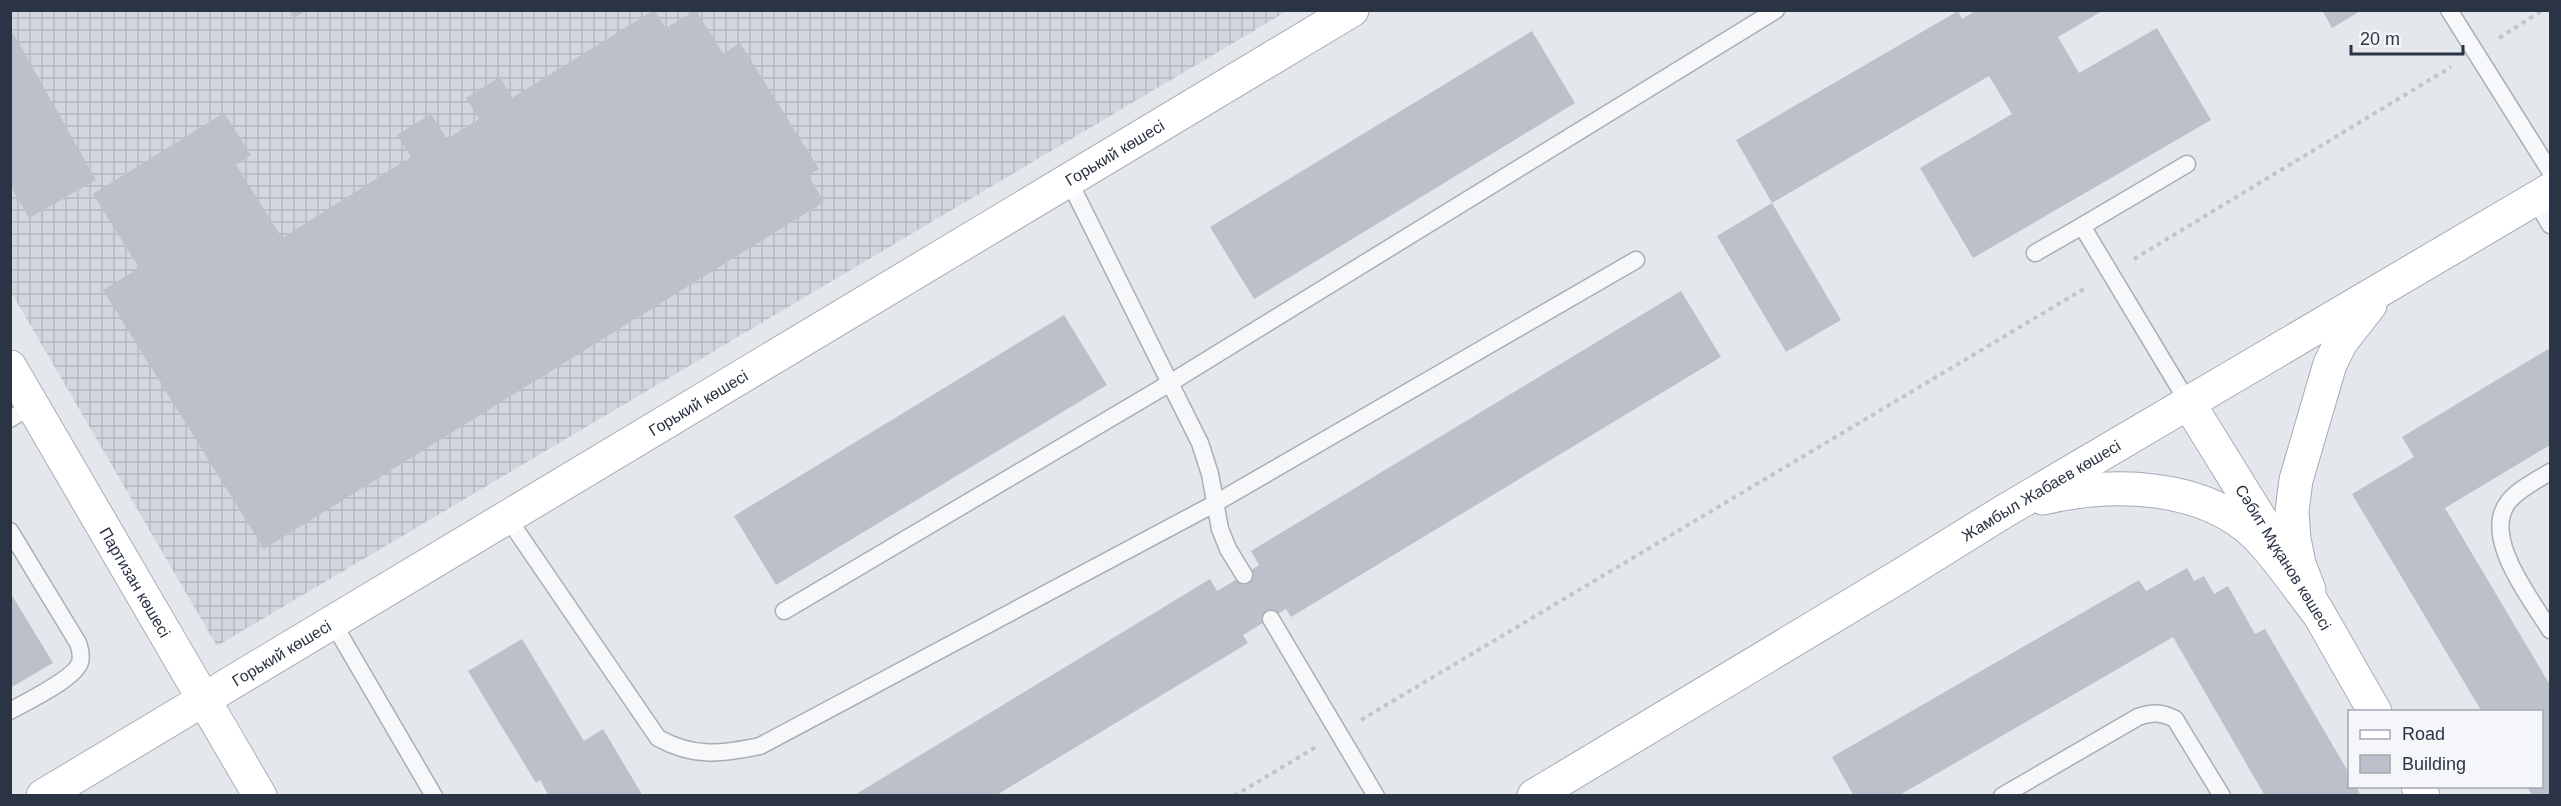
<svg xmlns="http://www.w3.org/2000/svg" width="2561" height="806" font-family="Arial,sans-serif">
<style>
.industrial{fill:url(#industrial-grid)}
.building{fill:#bbc0ca}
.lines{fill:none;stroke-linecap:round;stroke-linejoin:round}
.lane-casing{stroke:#a9aeb7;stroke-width:19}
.secondary-casing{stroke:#a9aeb7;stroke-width:35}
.primary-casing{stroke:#a3abb8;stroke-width:35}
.path{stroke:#c2c5cb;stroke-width:4;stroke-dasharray:4.5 4.5;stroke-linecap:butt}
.lane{stroke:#f7f8fa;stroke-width:16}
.secondary{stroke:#fff;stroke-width:33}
.primary{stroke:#fff;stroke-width:33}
.labels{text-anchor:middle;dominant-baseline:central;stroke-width:4.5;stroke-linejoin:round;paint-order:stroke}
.street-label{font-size:16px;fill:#2b3445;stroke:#f4f6f9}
</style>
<defs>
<pattern id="industrial-grid" width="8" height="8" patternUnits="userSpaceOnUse" patternTransform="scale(1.5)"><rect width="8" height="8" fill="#d2d6de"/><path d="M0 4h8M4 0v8" fill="none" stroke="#b4b8c0"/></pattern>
</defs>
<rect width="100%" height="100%" fill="#e4e7ec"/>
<!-- industrial -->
<polygon class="industrial" points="10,11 1287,11 217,646 11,292"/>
<!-- building -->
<g class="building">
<polygon points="289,10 307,10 294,18"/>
<polygon points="654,10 666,28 696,10 723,54 740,43 819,169 808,175 824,202 264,549 103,290 139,268 93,194 224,113 251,155 236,165 282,238 411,157 397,135 431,114 447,139 479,119 466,98 500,77 512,98"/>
<polygon points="1977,10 2104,10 2058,37 2079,73 2157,28 2211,120 1973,258 1920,168 2012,114 1989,76 1772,203 1736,140 1958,11 1962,19"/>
<polygon points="2322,10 2362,10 2332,28"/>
<polygon points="1532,31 1575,103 1254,299 1210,227"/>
<polygon points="13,33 96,180 29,218 10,185 10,34"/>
<polygon points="1772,203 1841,320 1786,352 1717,236"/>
<polygon points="1681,291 1721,357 1291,617 1286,609 1243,635 1248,643 995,796 853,796 1210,579 1217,591 1244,575 1259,565 1251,551"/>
<polygon points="1064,315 1107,385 776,585 734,516"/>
<polygon points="2550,348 2550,445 2445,508 2550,685 2550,796 2532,796 2527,786 2542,786 2542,712 2482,712 2352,494 2414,457 2402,437"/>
<polygon points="2187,568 2194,581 2204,576 2214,594 2228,586 2255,634 2265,629 2350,775 2350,786 2356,786 2361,796 2265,796 2173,637 1898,796 1854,796 1832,757 2139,580 2146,591"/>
<polygon points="10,592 53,663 10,688"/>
<polygon points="522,639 584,741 603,729 643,796 549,796 540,780 536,783 468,671"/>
</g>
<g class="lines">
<defs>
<g id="lane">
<polyline points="2449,10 2550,171"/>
<polyline points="1069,181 1200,443 1210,474 1220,529 1228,549 1244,575"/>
<polyline points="2535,199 2550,225"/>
<polyline points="2082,226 2187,164"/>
<polyline points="2035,253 2082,226 2189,404"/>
<polyline points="10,419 33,405"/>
<path d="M 2550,472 C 2537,480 2519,489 2509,501 C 2480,536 2532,600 2550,630"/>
<path d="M 507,517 L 658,738 C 694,758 722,754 760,746 L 1214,504 L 1636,260"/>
<path d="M 10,531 L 78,643 C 80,649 82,656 80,662 C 76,678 26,702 10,711"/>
<polyline points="784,611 1170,383 1776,10"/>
<polyline points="1271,619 1376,796"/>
<polyline points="333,623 434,796"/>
<path d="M 2002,796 L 2138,717 C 2152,712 2161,712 2175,719 L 2222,796"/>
</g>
<g id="secondary">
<path id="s1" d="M 10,367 L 260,796"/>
<path id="s2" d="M 2189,404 L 2319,614 L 2375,712"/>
<polyline points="2418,786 2423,796"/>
<path id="s3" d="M 43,796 L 1352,10"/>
</g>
<g id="primary">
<path d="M 2043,498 C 2111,482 2202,483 2256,535 C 2279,558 2298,588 2319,614"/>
<polyline points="2309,590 2299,564 2294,539 2292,511 2296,480 2330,364 2341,342 2370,305"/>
<path id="s4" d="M 1534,796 L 1900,576 L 2003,512 L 2550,190"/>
</g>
</defs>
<!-- lane casing -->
<use href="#lane" class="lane-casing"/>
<!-- secondary casing -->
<use href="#secondary" class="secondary-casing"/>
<!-- primary casing -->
<use href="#primary" class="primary-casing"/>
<!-- path -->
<g class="path">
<polyline points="2499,38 2543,10"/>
<polyline points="2134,259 2451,67"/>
<polyline points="1361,720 2087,287"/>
<polyline points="1234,796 1316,747"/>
</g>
<!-- lane -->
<use href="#lane" class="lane"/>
<!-- secondary -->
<use href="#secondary" class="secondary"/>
<!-- primary -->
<use href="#primary" class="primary"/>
</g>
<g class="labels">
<!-- street labels -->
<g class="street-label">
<text stroke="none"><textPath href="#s3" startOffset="1250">Горький көшесі</textPath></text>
<text stroke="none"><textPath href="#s3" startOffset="764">Горький көшесі</textPath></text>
<text stroke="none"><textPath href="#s4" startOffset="592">Жамбыл Жабаев көшесі</textPath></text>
<text stroke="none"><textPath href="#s2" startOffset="180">Сәбит Мұқанов көшесі</textPath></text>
<text stroke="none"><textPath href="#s1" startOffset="249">Партизан көшесі</textPath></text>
<text stroke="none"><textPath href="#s3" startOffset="278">Горький көшесі</textPath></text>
</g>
</g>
<!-- border -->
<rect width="2561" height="806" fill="none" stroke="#2b3445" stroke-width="24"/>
<!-- legend -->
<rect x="2348" y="710" width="195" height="78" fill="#f4f6f9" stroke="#a4a8b1" stroke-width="1.5"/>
<rect x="2360" y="730" width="30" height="9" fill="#ffffff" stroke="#a4a8b1" stroke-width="1.5"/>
<text x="2402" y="740" font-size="18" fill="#2b3445">Road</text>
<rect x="2360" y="755" width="30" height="18" fill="#bbc0ca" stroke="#a4a8b1" stroke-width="1.5"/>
<text x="2402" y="770" font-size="18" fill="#2b3445">Building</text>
<!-- scale -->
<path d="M2351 45v9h112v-9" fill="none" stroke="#2b3445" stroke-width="3"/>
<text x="2360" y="45" font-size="18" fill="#2b3445" stroke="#f4f6f9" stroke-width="4.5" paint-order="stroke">20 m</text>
</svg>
